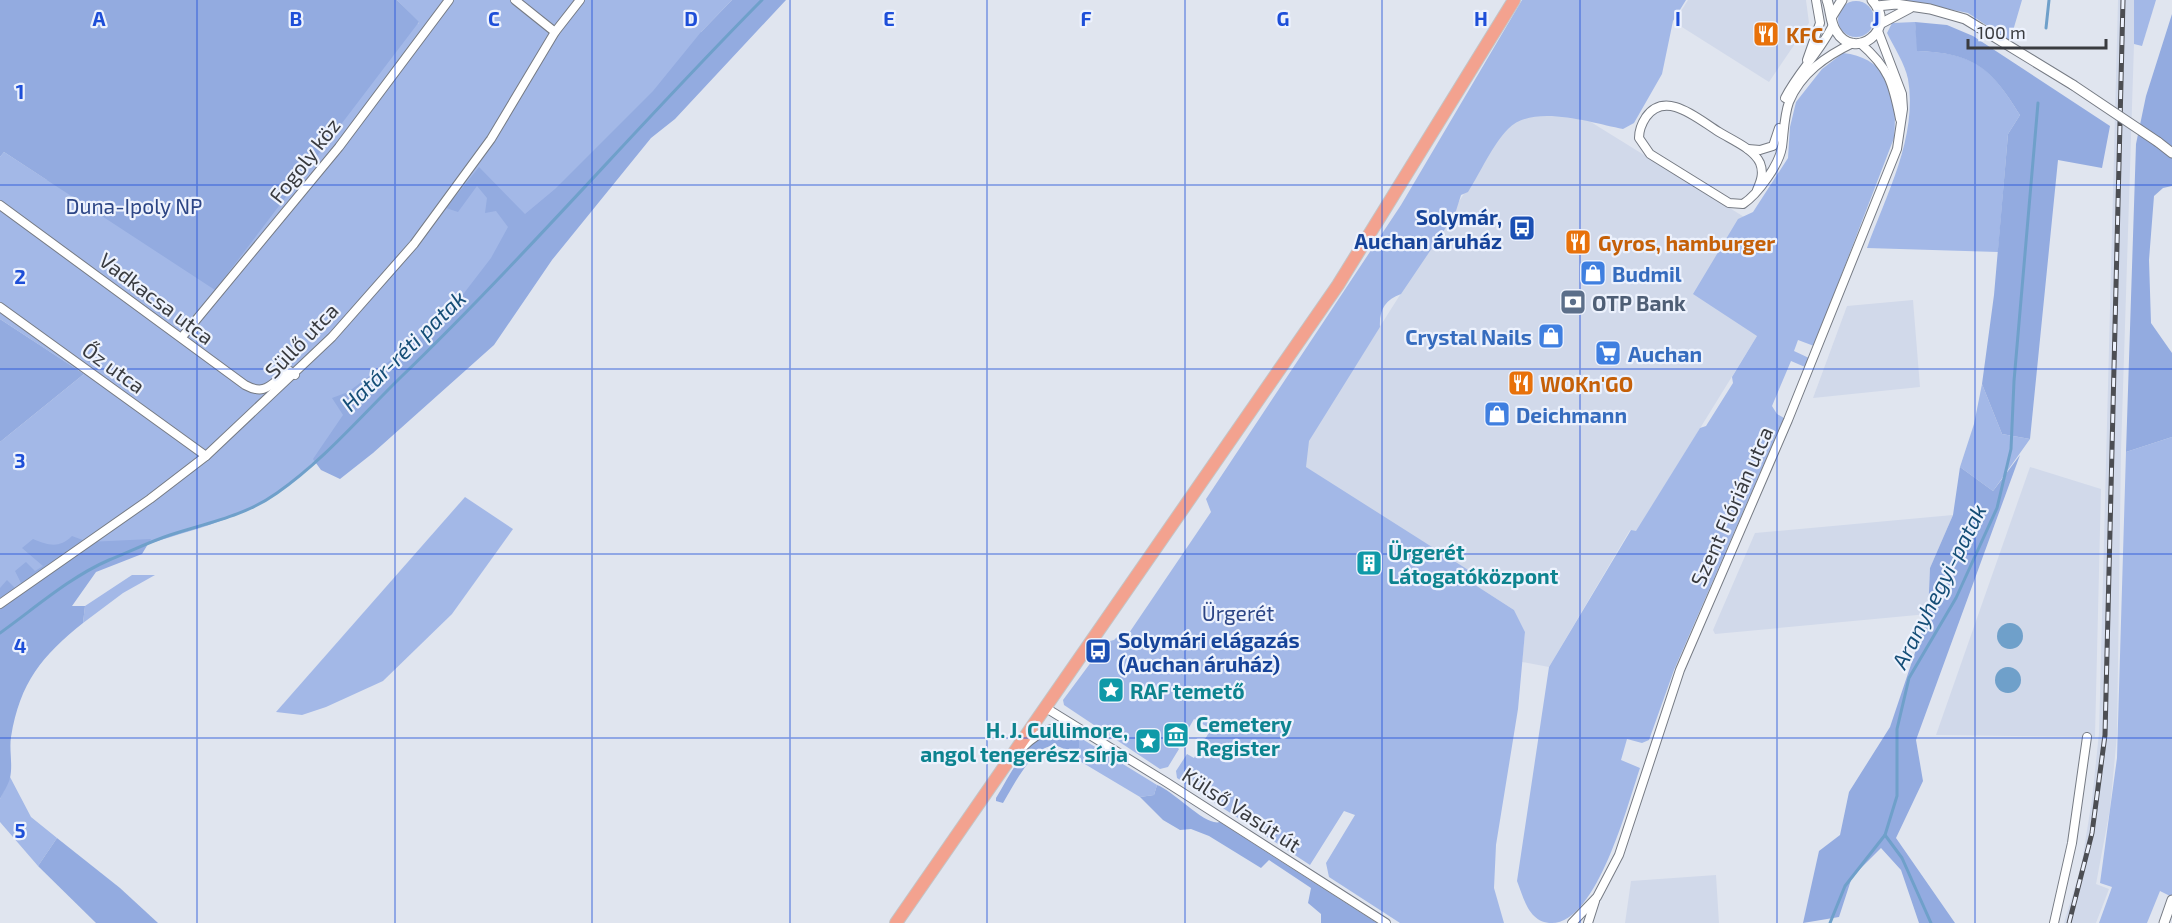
<svg xmlns="http://www.w3.org/2000/svg" width="2172" height="923" font-family="'Exo 2',sans-serif">
<style>
.built{fill:#d1d9ea}
.green{fill:#a3b8e7}
.forest{fill:#93abe0}
.water{fill:#6fa0ca}
.lines{fill:none;stroke-linecap:round;stroke-linejoin:round}
.stream{stroke:#6fa0ca;stroke-width:3}
.minor-casing{stroke:#767b84;stroke-width:10}
.tertiary-casing{stroke:#767b84;stroke-width:11}
.primary-casing{stroke:#c4c4c5;stroke-width:14}
.minor{stroke:#fff;stroke-width:8}
.tertiary{stroke:#fff;stroke-width:9}
.primary{stroke:#f3a28f;stroke-width:12}
.rail-casing{stroke:#4c4e53;stroke-width:5}
.rail{stroke:#edf2fd;stroke-width:3;stroke-dasharray:9;stroke-linecap:butt}
.tertiary-bridge-casing{stroke:#767b84;stroke-width:11;stroke-linecap:butt}
.tertiary-bridge{stroke:#fff;stroke-width:9}
.grid{fill:none;stroke:#1d4ed8;stroke-width:1.5;stroke-opacity:0.55}
.labels{text-anchor:middle;dominant-baseline:central;stroke-width:4.5;stroke-linejoin:round;paint-order:stroke}
.food-label{font-size:21px;font-weight:bold;fill:#c56008;stroke:#edf2fd;text-anchor:start}
.street-label{font-size:21px;fill:#393b3f;stroke:#edf2fd}
.park-label{font-size:21px;fill:#2c4585;stroke:#edf2fd}
.transit-label{font-size:21px;font-weight:bold;fill:#164399;stroke:#edf2fd;text-anchor:end}
.shop-label{font-size:21px;font-weight:bold;fill:#366cbe;stroke:#edf2fd;text-anchor:start}
.service-label{font-size:21px;font-weight:bold;fill:#4e5e75;stroke:#edf2fd;text-anchor:start}
.culture-label{font-size:21px;font-weight:bold;fill:#0d838f;stroke:#edf2fd;text-anchor:start}
.water-label{font-size:22px;font-style:italic;fill:#154e77;stroke:#edf2fd}
.grid-label{font-size:20px;text-anchor:middle;font-weight:bold;fill:#1d4ed8;stroke:#edf2fd;stroke-width:4.5;stroke-linejoin:round;paint-order:stroke}
</style>
<rect width="100%" height="100%" fill="#e0e5ef"/>
<!-- built -->
<g class="built">
<polygon points="1688,0 1806,0 1809,23 1769,82 1674,22"/>
<polygon points="2118,0 2134,0 2134,44 2121,451 2117,735 2110,809 2096,884 2109,889 2096,923 2064,923 2081,867 2092,800 2099,733"/>
<polygon points="1541,111 1586,119 1749,220 1757,336 1636,532 1630,530 1549,667 1522,662 1525,632 1514,610 1469,581 1473,574 1303,471 1307,442 1508,124"/>
<polygon points="1913,300 1920,387 1813,398 1847,306"/>
<polygon points="2030,467 2101,489 2095,737 1936,735"/>
<polygon points="1953,515 1930,568 1928,614 1715,634 1713,630 1755,533"/>
<polygon points="1716,875 1719,923 1625,923 1631,881"/>
</g>
<!-- green -->
<g class="green">
<path d="M 397,0 L 732,0 L 701,32 L 714,48 L 319,457 C 300,474 281,493 258,505 C 210,530 155,537 107,561 C 72,579 33,610 0,633 L 0,442 L 84,374 L 0,319 L 0,157 L 4,152 L 47,180 L 419,23 Z"/>
<path d="M 1522,0 L 1686,0 L 1673,21 L 1662,74 L 1634,123 L 1623,129 C 1592,123 1533,103 1508,129 C 1493,144 1480,173 1468,192 L 1461,195 L 1455,214 L 1401,294 C 1385,300 1379,310 1380,327 L 1309,441 L 1306,467 L 1473,573 L 1469,581 L 1514,610 L 1525,632 L 1518,709 L 1496,845 L 1494,888 L 1504,923 L 1400,923 L 1329,877 L 1326,863 L 1355,815 L 1344,811 L 1310,865 L 1177,778 L 1176,771 L 1187,754 L 1194,758 L 1211,729 L 1194,719 L 1187,731 L 1180,730 L 1177,734 L 1181,739 L 1177,747 L 1179,749 L 1168,767 L 1160,769 L 1064,705 L 1063,700 L 1106,642 L 1114,640 L 1121,633 L 1127,636 L 1211,512 L 1206,499 L 1401,205 Z"/>
<polygon points="1904,0 2022,0 2010,41 1968,13"/>
<polygon points="2134,0 2156,0 2142,46 2134,44"/>
<circle cx="1856" cy="19" r="18"/>
<path d="M 1915,22 L 1918,51 C 1975,53 1991,68 2020,115 L 2008,134 L 1998,252 L 1867,248 C 1886,195 1918,137 1908,79 C 1905,64 1894,47 1887,33 L 1892,23 Z"/>
<path d="M 1843,53 C 1890,58 1898,97 1894,138 L 1814,346 L 1798,340 L 1794,351 L 1809,358 L 1805,367 L 1791,361 L 1772,406 L 1777,414 L 1784,418 L 1674,670 L 1649,740 L 1642,743 L 1627,739 L 1621,760 L 1640,768 C 1628,803 1597,923 1552,923 C 1529,923 1524,899 1517,881 L 1549,667 L 1631,530 L 1636,531 L 1700,428 L 1706,426 L 1733,383 L 1732,377 L 1757,336 L 1693,294 L 1738,219 L 1753,212 L 1788,158 L 1790,127 L 1796,102 L 1822,69 Z"/>
<polygon points="1982,384 2002,434 2030,439 1993,491 1960,467 1974,424"/>
<polygon points="2172,437 2172,897 2160,891 2147,923 2099,923 2112,887 2100,883 2117,758 2126,452"/>
<polygon points="465,497 513,529 452,614 383,681 326,707 302,715 276,712"/>
<polygon points="132,575 155,575 123,593 83,623 85,606"/>
<polygon points="1079,737 1157,785 1154,795 1140,797 1073,757 1079,748"/>
<polygon points="10,777 31,817 57,838 38,866 0,822 0,799"/>
</g>
<!-- forest -->
<g class="forest">
<polygon points="0,0 397,0 419,22 215,290 4,152 0,157"/>
<polygon points="732,0 786,0 675,119 651,138 552,260 494,345 373,453 340,479 321,470 313,459 343,415 332,398 348,392 395,357 433,325 438,311 461,297 491,258 508,227 496,211 485,213 487,198 477,186 458,212 446,208 479,167 525,214 555,189 653,91 701,32"/>
<polygon points="2172,14 2172,186 2163,188 2154,196 2149,260 2151,323 2172,353 2172,437 2126,452 2136,144 2146,96"/>
<path d="M 1915,22 L 1947,25 L 1973,36 L 2110,126 L 2102,168 L 2058,160 L 2030,439 L 2002,434 L 1982,384 L 1994,295 L 2008,134 L 2020,115 C 1991,68 1974,53 1917,51 Z"/>
<polygon points="0,319 84,374 0,442"/>
<polygon points="2020,455 1916,740 1923,781 1896,838 1955,923 1919,923 1901,870 1881,848 1852,877 1839,917 1803,923 1819,851 1840,835 1849,792 1890,727 1928,614 1930,568 1953,515 1960,467 1993,491"/>
<path d="M 72,536 L 88,542 L 151,539 L 142,554 L 96,572 L 72,606 L 85,606 L 83,623 C 42,656 20,682 11,737 C 9,750 13,765 10,778 C 8,785 3,793 0,799 L 0,588 L 7,580 L 15,588 L 21,583 L 15,571 L 26,562 L 35,571 L 43,566 L 22,548 L 33,539 C 48,545 59,549 72,536 Z"/>
<path d="M 1058,732 L 1079,737 L 1079,748 L 1073,757 C 1070,754 1066,750 1062,748 C 1038,734 1013,787 1003,803 L 996,801 L 996,798 C 1012,772 1026,737 1058,732 Z"/>
<path d="M 1157,785 C 1174,791 1206,827 1220,822 L 1377,923 L 1321,923 L 1321,914 L 1308,903 L 1311,888 L 1269,860 L 1261,868 L 1209,836 L 1191,829 L 1180,830 L 1163,820 L 1140,797 L 1154,795 Z"/>
<polygon points="57,838 120,888 158,923 96,923 38,866"/>
</g>
<!-- water -->
<g class="water">
<circle cx="2010" cy="636" r="13"/>
<circle cx="2008" cy="680" r="13"/>
</g>
<g class="lines">
<!-- stream -->
<g class="stream">
<polyline points="2046,28 2049,0"/>
<path d="M 0,633 C 35,608 70,577 109,560 C 129,552 149,542 170,535 C 207,523 245,516 277,493 C 323,461 362,415 402,376 C 527,255 640,123 762,0"/>
<polyline points="1885,835 1902,858 1931,923"/>
<polyline points="1830,923 1845,886 1885,835 1897,796 1897,729 1909,678 1956,598 1997,508 2011,449 2014,381 2038,103"/>
</g>
<defs>
<g id="minor">
<polyline points="515,0 555,32"/>
<path d="M 1860,43 C 1889,68 1893,83 1900,119"/>
<polyline points="1807,60 1820,23 1816,0"/>
<path d="M 1785,98 C 1798,72 1820,52 1833,25"/>
<polyline points="1748,149 1760,150 1773,146 1779,128"/>
<path d="M 1757,190 C 1761,181 1764,173 1760,163 C 1754,149 1732,140 1719,132 C 1699,120 1666,89 1646,117 C 1642,123 1639,131 1639,138 L 1650,154 L 1729,203 L 1743,204 C 1758,194 1779,165 1782,147 C 1784,132 1784,116 1789,102 C 1801,73 1826,56 1853,43"/>
<path d="M 0,205 L 245,385 C 267,397 271,382 290,371 L 295,375"/>
<polyline points="0,307 206,456"/>
<polyline points="182,337 339,147 449,0"/>
<polyline points="0,604 150,499 206,456 332,337 414,244 491,139 555,32 580,0"/>
<polyline points="1046,708 1166,782 1386,923"/>
<path d="M 1024,746 C 1040,731 1053,725 1075,727"/>
<polyline points="1572,923 1597,897 1619,855 1680,670 1788,420 1897,149 1903,109 1902,94 1878,31"/>
<polyline points="1588,923 1595,901"/>
<polyline points="2054,923 2072,843 2087,737"/>
</g>
<g id="tertiary">
<path d="M 1827,0 C 1831,10 1830,23 1836,31 C 1854,62 1899,30 1872,0"/>
<polyline points="1877,6 1896,4 1930,9 1965,19 2073,85"/>
<polyline points="1832,16 1842,0"/>
<polyline points="1880,24 1910,8"/>
<polyline points="2158,142 2172,153"/>
<polyline points="2164,923 2172,900"/>
</g>
<polyline id="primary" points="896,923 1338,285 1514,0"/>
</defs>
<!-- minor casing -->
<use href="#minor" class="minor-casing"/>
<!-- tertiary casing -->
<use href="#tertiary" class="tertiary-casing"/>
<!-- primary casing -->
<use href="#primary" class="primary-casing"/>
<!-- minor -->
<use href="#minor" class="minor"/>
<!-- tertiary -->
<use href="#tertiary" class="tertiary"/>
<!-- primary -->
<use href="#primary" class="primary"/>
<defs>
<polyline id="rail" points="2069,923 2092,833 2105,735 2123,0"/>
</defs>
<!-- rail casing -->
<use href="#rail" class="rail-casing"/>
<!-- rail -->
<use href="#rail" class="rail"/>
<defs>
<polyline id="tertiary-bridge" points="2073,85 2158,142"/>
</defs>
<!-- tertiary-bridge casing -->
<use href="#tertiary-bridge" class="tertiary-bridge-casing"/>
<!-- tertiary-bridge -->
<use href="#tertiary-bridge" class="tertiary-bridge"/>
</g>
<!-- grid -->
<path class="grid" d="M 197,0 L 197,923M 395,0 L 395,923M 592,0 L 592,923M 790,0 L 790,923M 987,0 L 987,923M 1185,0 L 1185,923M 1382,0 L 1382,923M 1580,0 L 1580,923M 1777,0 L 1777,923M 1975,0 L 1975,923M 0,185 L 2172,185M 0,369 L 2172,369M 0,554 L 2172,554M 0,738 L 2172,738"/>
<!-- icons -->
<defs>
<symbol id="restaurant-square" viewBox="-11 -11 22 22"><rect x="-9" y="-9" width="18" height="18" rx="4" fill="#e8710a" stroke="#edf2fd"/><path d="M-5-6h1v4h1v-4h1v4h1v-4h1v5L-1.5 .5V6h-2V.5L-5-1ZM5-6V6H3V1.5H1.5Q1.5-4 5-6Z" fill="#fff"/></symbol>
<symbol id="bus-square" viewBox="-11 -11 22 22"><rect x="-9" y="-9" width="18" height="18" rx="4" fill="#1a4fb4" stroke="#edf2fd"/><path d="M-5-6H5V4H4V6H2V4H-2V6H-4V4H-5ZM-3.5-4V0h7V-4ZM-3.5 1.2v1.5H-2V1.2ZM2 1.2v1.5H3.5V1.2Z" fill="#fff"/></symbol>
<symbol id="shop-square" viewBox="-11 -11 22 22"><rect x="-9" y="-9" width="18" height="18" rx="4" fill="#3f7fe0" stroke="#edf2fd"/><path d="M-5-2.5h2.3a2.7 3.5 0 0 1 5.4 0H5L5.5 6h-11ZM-1.5-2.5h3a1.5 2.3 0 0 0-3 0Z" fill="#fff"/></symbol>
<symbol id="bank-square" viewBox="-11 -11 22 22"><rect x="-9" y="-9" width="18" height="18" rx="4" fill="#5c6f8a" stroke="#edf2fd"/><path d="M-6-4H6V4H-6ZM0-2.3a2.3 2.3 0 1 0 0 4.6a2.3 2.3 0 1 0 0-4.6Z" fill="#fff"/></symbol>
<symbol id="supermarket-square" viewBox="-11 -11 22 22"><rect x="-9" y="-9" width="18" height="18" rx="4" fill="#3f7fe0" stroke="#edf2fd"/><path d="M-6-5.5h2.5l.6 2H6L4.5 2H-2.5L-4.4-4H-6ZM-1.5 3.2a1.3 1.3 0 1 0 .1 0ZM3 3.2a1.3 1.3 0 1 0 .1 0Z" fill="#fff"/></symbol>
<symbol id="building-square" viewBox="-11 -11 22 22"><rect x="-9" y="-9" width="18" height="18" rx="4" fill="#0f9aa8" stroke="#edf2fd"/><path d="M-4-6H4V6H1V3H-1V6H-4ZM-2.5-4.3h1.7v1.8h-1.7ZM.8-4.3h1.7v1.8H.8ZM-2.5-1h1.7V.8h-1.7ZM.8-1h1.7V.8H.8Z" fill="#fff"/></symbol>
<symbol id="sight-square" viewBox="-11 -11 22 22"><rect x="-9" y="-9" width="18" height="18" rx="4" fill="#0f9aa8" stroke="#edf2fd"/><path d="M0-6L1.8-2.2L6-1.7L2.9 1.2L3.7 5.4L0 3.3L-3.7 5.4L-2.9 1.2L-6-1.7L-1.8-2.2Z" fill="#fff"/></symbol>
<symbol id="museum-square" viewBox="-11 -11 22 22"><rect x="-9" y="-9" width="18" height="18" rx="4" fill="#0f9aa8" stroke="#edf2fd"/><path d="M0-6L6-3V-2H-6V-3ZM-5-1h2V3h-2ZM-1-1h2V3h-2ZM3-1h2V3H3ZM-6 4H6V6H-6Z" fill="#fff"/></symbol>
</defs>
<g fill-rule="evenodd">
<use href="#restaurant-square" x="1751" y="19" width="30" height="30"/>
<use href="#bus-square" x="1507" y="213" width="30" height="30"/>
<use href="#restaurant-square" x="1563" y="227" width="30" height="30"/>
<use href="#shop-square" x="1578" y="258" width="30" height="30"/>
<use href="#bank-square" x="1558" y="287" width="30" height="30"/>
<use href="#shop-square" x="1536" y="321" width="30" height="30"/>
<use href="#supermarket-square" x="1593" y="338" width="30" height="30"/>
<use href="#restaurant-square" x="1506" y="368" width="30" height="30"/>
<use href="#shop-square" x="1482" y="399" width="30" height="30"/>
<use href="#building-square" x="1354" y="548" width="30" height="30"/>
<use href="#bus-square" x="1083" y="636" width="30" height="30"/>
<use href="#sight-square" x="1096" y="675" width="30" height="30"/>
<use href="#museum-square" x="1161" y="720" width="30" height="30"/>
<use href="#sight-square" x="1133" y="726" width="30" height="30"/>
</g>
<g class="labels">
<!-- food labels -->
<g class="food-label">
<text x="1786" y="34">KFC</text>
<text x="1598" y="242">Gyros, hamburger</text>
<text x="1540" y="383">WOKn'GO</text>
</g>
<!-- street labels -->
<g class="street-label">
<text transform="translate(304 160) rotate(-52)">Fogoly köz</text>
<text transform="translate(157 298) rotate(37)">Vadkacsa utca</text>
<text transform="translate(301 340) rotate(-46)">Süllő utca</text>
<text transform="translate(114 367) rotate(36)">Őz utca</text>
<text transform="translate(1731 506) rotate(-66)">Szent Flórián utca</text>
<text transform="translate(1242 809) rotate(33)">Külső Vasút út</text>
</g>
<!-- park labels -->
<g class="park-label">
<text x="134" y="205">Duna-Ipoly NP</text>
<text x="1238" y="612">Ürgerét</text>
</g>
<!-- transit labels -->
<g class="transit-label">
<text x="1502" y="216">Solymár,<tspan x="1502" dy="24">Auchan áruház</tspan></text>
<text x="1118" y="639" text-anchor="start">Solymári elágazás<tspan x="1118" dy="24">(Auchan áruház)</tspan></text>
</g>
<!-- shop labels -->
<g class="shop-label">
<text x="1612" y="273">Budmil</text>
<text x="1532" y="336" text-anchor="end">Crystal Nails</text>
<text x="1628" y="353">Auchan</text>
<text x="1516" y="414">Deichmann</text>
</g>
<!-- service labels -->
<g class="service-label">
<text x="1592" y="302">OTP Bank</text>
</g>
<!-- culture labels -->
<g class="culture-label">
<text x="1388" y="551">Ürgerét<tspan x="1388" dy="24">Látogatóközpont</tspan></text>
<text x="1130" y="690">RAF temető</text>
<text x="1196" y="723">Cemetery<tspan x="1196" dy="24">Register</tspan></text>
<text x="1128" y="729" text-anchor="end">H. J. Cullimore,<tspan x="1128" dy="24">angol tengerész sírja</tspan></text>
</g>
<!-- water labels -->
<g class="water-label">
<text transform="translate(403 350) rotate(-44)">Határ-réti patak</text>
<text transform="translate(1938 586) rotate(-63)">Aranyhegyi-patak</text>
</g>
</g>
<g class="grid-label">
<text x="99" y="26">A</text>
<text x="296" y="26">B</text>
<text x="494" y="26">C</text>
<text x="691" y="26">D</text>
<text x="889" y="26">E</text>
<text x="1086" y="26">F</text>
<text x="1283" y="26">G</text>
<text x="1481" y="26">H</text>
<text x="1678" y="26">I</text>
<text x="1876" y="26">J</text>
<text x="20" y="99">1</text>
<text x="20" y="284">2</text>
<text x="20" y="468">3</text>
<text x="20" y="653">4</text>
<text x="20" y="838">5</text>
</g>
<!-- scale -->
<path d="M1968 39v9h138v-9" fill="none" stroke="#393b3f" stroke-width="3"/>
<text x="1977" y="39" font-size="18" fill="#393b3f" stroke="#edf2fd" stroke-width="4.5" paint-order="stroke">100 m</text>
</svg>
